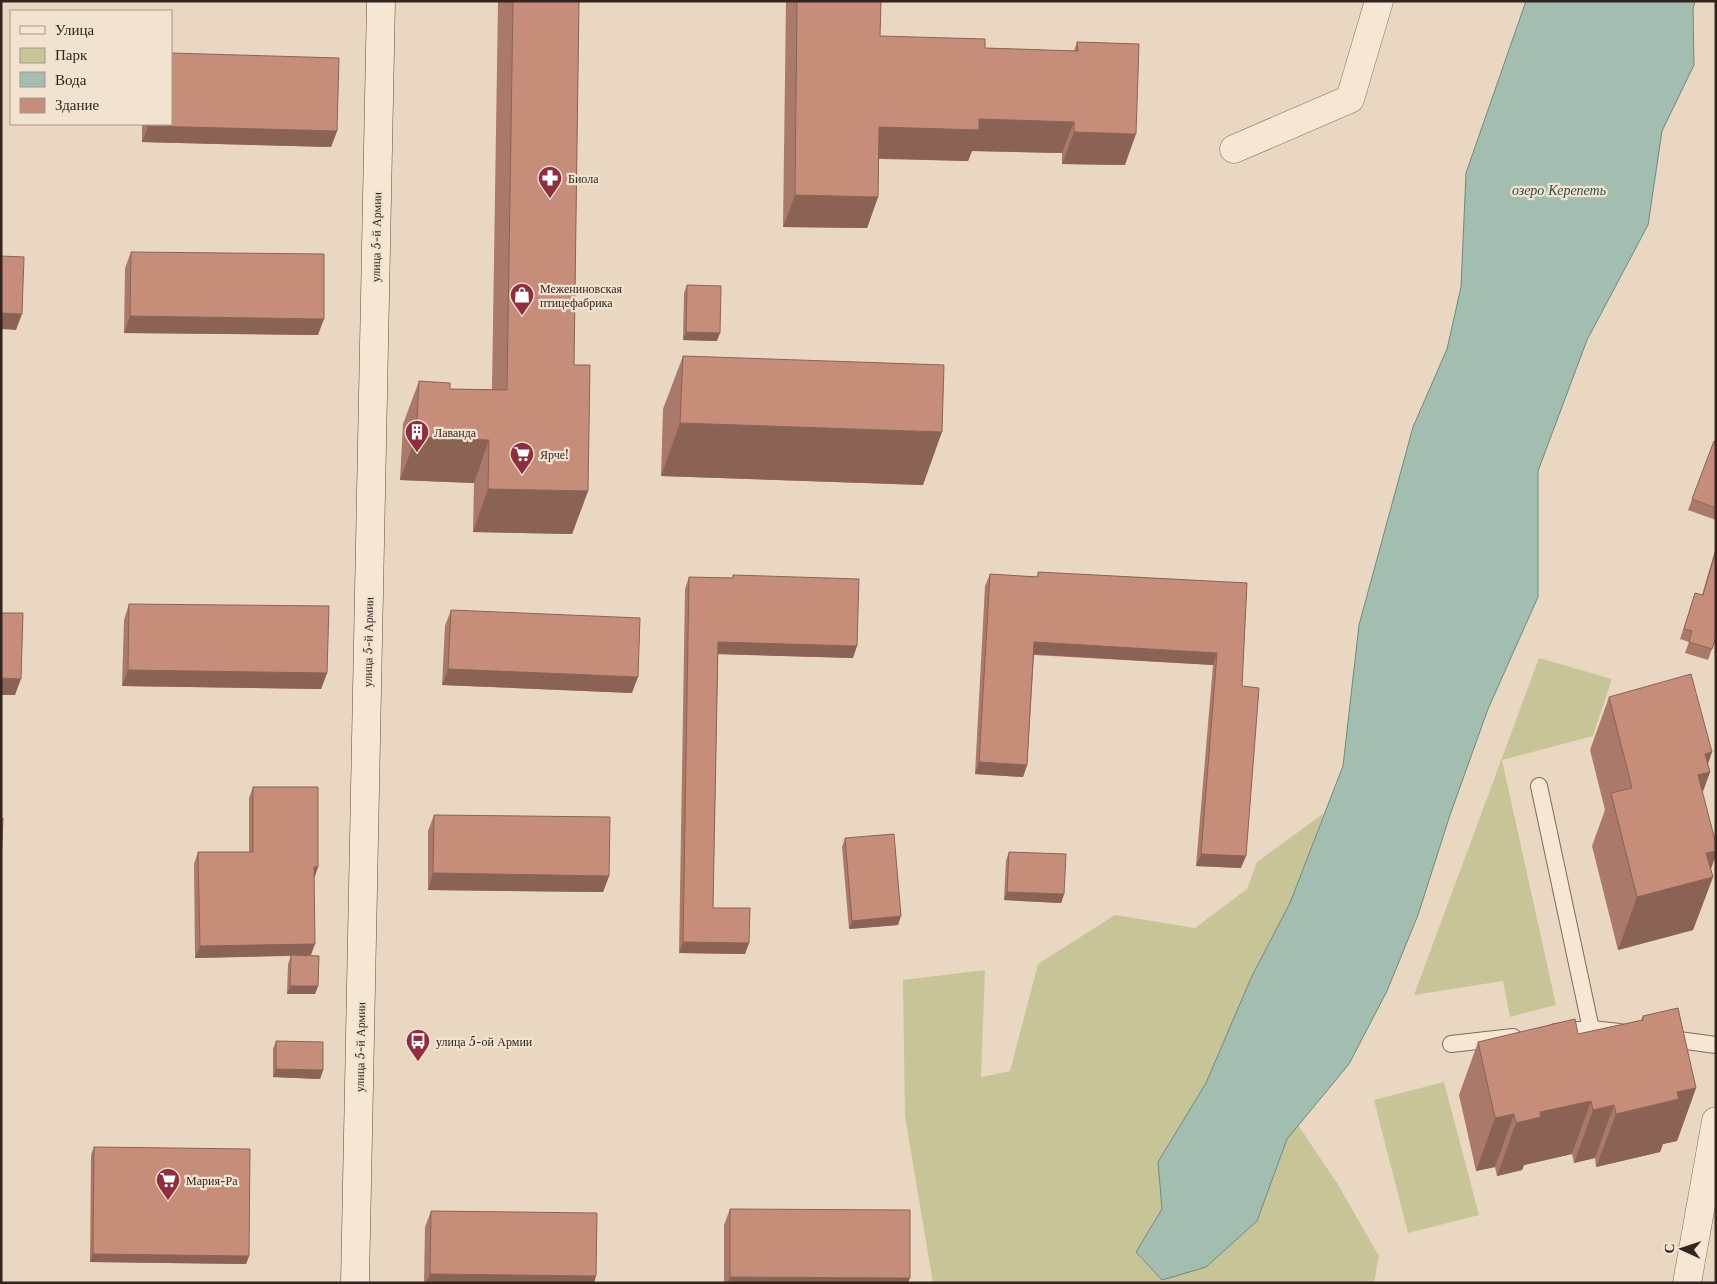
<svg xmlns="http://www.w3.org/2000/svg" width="1717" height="1284" font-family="'Libre Baskerville',serif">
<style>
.green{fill:#c7c597}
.water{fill:#a4bdb1;stroke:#6c8a7e}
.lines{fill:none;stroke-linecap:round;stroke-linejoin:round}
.service-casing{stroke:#83695a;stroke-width:18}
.minor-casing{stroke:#83695a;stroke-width:29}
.secondary-casing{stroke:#644b3e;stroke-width:29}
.service{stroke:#f6e6d4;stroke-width:16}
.minor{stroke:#f6e6d4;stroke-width:28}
.secondary{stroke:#f6e6d4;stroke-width:28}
.wall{fill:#aa7969}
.shaded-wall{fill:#8b6355}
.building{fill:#c68d7a;stroke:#8b6355}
.labels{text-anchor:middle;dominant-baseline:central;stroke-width:4.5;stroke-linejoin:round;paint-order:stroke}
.poi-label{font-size:12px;fill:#33251e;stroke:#f2e3d1;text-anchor:start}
.street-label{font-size:12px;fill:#33251e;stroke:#f2e3d1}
.water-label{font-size:14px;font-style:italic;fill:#2e524a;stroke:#f2e3d1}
</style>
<rect width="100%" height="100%" fill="#ead7c2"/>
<!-- green -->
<g class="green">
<polygon points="1539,658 1612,679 1593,736 1502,760 1556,1005 1510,1017 1503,981 1414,995"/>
<polygon points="1324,813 1290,903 1251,978 1206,1083 1158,1162 1162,1209 1136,1252 1257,1221 1287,1139 1298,1125 1337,1183 1379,1256 1374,1283 933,1283 905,1116 903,980 985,970 981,1077 1010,1071 1038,964 1115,915 1195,928 1247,889 1257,862"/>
<polygon points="1444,1082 1479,1215 1408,1233 1374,1100"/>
</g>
<!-- water -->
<polygon class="water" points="1526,1 1695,1 1693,9 1694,65 1662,131 1648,225 1587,340 1538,471 1538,597 1488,709 1450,815 1418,915 1387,991 1349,1064 1287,1139 1257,1221 1206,1267 1162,1280 1136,1252 1162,1209 1158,1162 1206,1083 1251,978 1290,903 1343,766 1359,625 1413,427 1447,349 1461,287 1466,173"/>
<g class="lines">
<defs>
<g id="service">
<polyline points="1539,786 1591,1029"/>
<polyline points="1555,1032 1591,1029 1620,1032"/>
<polyline points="1664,1038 1716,1045"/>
<polyline points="1451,1044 1513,1037"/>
</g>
<g id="minor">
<polyline points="1234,149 1350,99 1379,1"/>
<polyline points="1687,1283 1716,1121"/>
</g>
<polyline id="secondary" points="355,1283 381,1"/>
</defs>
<!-- service casing -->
<use href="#service" class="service-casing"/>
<!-- minor casing -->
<use href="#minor" class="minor-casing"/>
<!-- secondary casing -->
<use href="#secondary" class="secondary-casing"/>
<!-- service -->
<use href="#service" class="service"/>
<!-- minor -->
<use href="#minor" class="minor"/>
<!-- secondary -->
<use href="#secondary" class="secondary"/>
</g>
<!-- wall -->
<g class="wall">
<polygon points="498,1 579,1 574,365 588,491 572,534 473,532 474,483 400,480 403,424 419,381 450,389 492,389"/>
<polygon points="786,1 881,1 880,36 985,48 1074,51 1077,42 1125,165 1062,164 1062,153 972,151 968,161 879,159 878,197 867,228 783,227"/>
<polygon points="142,124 171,124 337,131 331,147 142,142"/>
<polygon points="131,252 318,335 124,333 125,268"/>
<polygon points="687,285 717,341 683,340 684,293"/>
<polygon points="683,356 923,485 661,476 663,409"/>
<polygon points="1714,441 1716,442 1716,520 1688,510"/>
<polygon points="1716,547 1716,637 1708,660 1685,653 1689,642 1680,639 1695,593 1702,595"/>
<polygon points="1038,572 1247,583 1242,686 1241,868 1196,866 1213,665 1034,655 1027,765 1023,777 975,774 985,586 990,574 1037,577"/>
<polygon points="733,575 853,658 718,654 713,908 749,943 745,954 679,953 685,589 689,577 732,578"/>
<polygon points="129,604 327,673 321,689 122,686 124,620"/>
<polygon points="451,610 632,693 442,685 445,626"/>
<polygon points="1609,697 1712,752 1708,764 1710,772 1702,793 1716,844 1716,855 1711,869 1713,877 1693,930 1618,950 1592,846 1605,810 1590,750"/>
<polygon points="253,787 318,867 314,878 311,955 294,956 318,986 315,994 287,994 288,964 291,956 195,958 194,864 198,852 249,852 249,798"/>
<polygon points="434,815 609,876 603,892 428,890 428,831"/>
<polygon points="845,838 898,925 849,929 842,847"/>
<polygon points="1009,852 1064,894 1061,903 1004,900 1006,860"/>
<polygon points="1643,1016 1696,1088 1677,1141 1663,1144 1660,1152 1596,1167 1595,1158 1574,1163 1572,1154 1524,1165 1522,1170 1497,1176 1495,1167 1476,1171 1459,1095 1478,1042 1578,1034 1641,1020"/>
<polygon points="276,1041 323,1070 320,1079 273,1077 273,1049"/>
<polygon points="94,1147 249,1256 246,1264 90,1262 91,1155"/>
<polygon points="730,1209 908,1283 724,1283 724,1225"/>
<polygon points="431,1211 594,1283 424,1283 425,1227"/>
</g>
<!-- shaded-wall -->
<g class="shaded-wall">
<polygon points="979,119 1074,122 1062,153 972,151 968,161 868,158 879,127"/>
<polygon points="148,126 337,131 331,147 142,142"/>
<polygon points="1074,132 1136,134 1125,165 1062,164"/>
<polygon points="795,195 878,197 867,228 783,227"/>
<polygon points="1,313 22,314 16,330 1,329"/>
<polygon points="130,316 324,319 318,335 124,333"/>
<polygon points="686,332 720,333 717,341 683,340"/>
<polygon points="680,423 942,432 923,485 661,476"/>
<polygon points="416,437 489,440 474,483 400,480"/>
<polygon points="488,489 588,491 572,534 473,532"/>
<polygon points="718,642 857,646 853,658 714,654"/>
<polygon points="1034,642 1217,653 1213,665 1030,654"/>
<polygon points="448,669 638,677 632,693 442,685"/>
<polygon points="128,670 327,673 321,689 122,686"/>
<polygon points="1,678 21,679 15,695 1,695"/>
<polygon points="1712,752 1704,774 1710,772 1691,825 1678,828 1705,754"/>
<polygon points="979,762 1027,765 1023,777 975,774"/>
<polygon points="1716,851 1716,855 1707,878 1713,877 1693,930 1618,950 1637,897 1706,853"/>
<polygon points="1201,854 1246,856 1241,868 1196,866"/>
<polygon points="314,867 318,867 314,879"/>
<polygon points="433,873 609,876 603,892 428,890"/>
<polygon points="1007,892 1064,894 1061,903 1004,900"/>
<polygon points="901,916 898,925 849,929 852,921"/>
<polygon points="683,942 749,943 745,954 679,953"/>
<polygon points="315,944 311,955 195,958 200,946"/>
<polygon points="290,986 318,986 315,994 287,994"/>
<polygon points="276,1069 323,1070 320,1079 273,1077"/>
<polygon points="1696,1088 1677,1141 1663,1144 1660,1152 1596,1167 1616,1114 1677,1092"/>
<polygon points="1591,1101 1572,1154 1524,1165 1522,1170 1497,1176 1516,1123 1540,1112"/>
<polygon points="1614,1105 1595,1158 1574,1163 1593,1110"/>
<polygon points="1514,1114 1495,1167 1476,1171 1495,1118"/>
<polygon points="93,1254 249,1256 246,1264 90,1262"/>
<polygon points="430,1274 596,1276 594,1283 426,1283"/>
<polygon points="730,1277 910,1278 908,1283 728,1283"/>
</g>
<!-- building -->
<g class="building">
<polygon points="513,1 579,1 574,365 590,365 588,491 488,489 489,440 416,437 419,381 450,383 450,389 507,390"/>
<polygon points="797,1 881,1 880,36 985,39 985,48 1078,51 1077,42 1139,44 1136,134 1074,132 1074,122 979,119 979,130 879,127 878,197 795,195"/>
<polygon points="171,53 339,58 337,131 148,126 148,124 171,124"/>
<polygon points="131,252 324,254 324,319 130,316"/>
<polygon points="1,256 24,257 22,314 1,313"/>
<polygon points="687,285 721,286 720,333 686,332"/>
<polygon points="683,356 944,365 942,432 680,423"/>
<polygon points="1714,441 1716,442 1716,508 1692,499"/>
<polygon points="1716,550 1716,637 1712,649 1689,642 1692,631 1684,629 1695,593 1703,595"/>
<polygon points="1038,572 1247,583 1242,686 1259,688 1246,856 1201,854 1217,653 1034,642 1027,765 979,762 990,574 1038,577"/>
<polygon points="733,575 859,579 857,646 718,642 713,908 750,908 749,943 683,942 689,577 733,578"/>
<polygon points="129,604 329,606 327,673 128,670"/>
<polygon points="451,610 640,618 638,677 448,669"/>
<polygon points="1,613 23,613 21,679 1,678"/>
<polygon points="1691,674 1712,752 1705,754 1710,772 1698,775 1716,844 1716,851 1706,853 1713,877 1637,897 1611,793 1632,788 1609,697"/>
<polygon points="253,787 318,787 318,867 314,867 315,944 200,946 198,852 253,852"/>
<polygon points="434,815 610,817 609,876 433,873"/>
<polygon points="1,818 3,818 1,867"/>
<polygon points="894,834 901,916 852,921 845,838"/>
<polygon points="1009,852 1066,854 1064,894 1007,892"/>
<polygon points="291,955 319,956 318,986 290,986"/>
<polygon points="1678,1008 1696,1088 1677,1092 1679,1099 1616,1114 1614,1105 1593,1110 1591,1101 1540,1112 1541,1117 1516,1123 1514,1114 1495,1118 1478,1042 1575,1019 1578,1034 1643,1020 1643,1016"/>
<polygon points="276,1041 323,1042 323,1070 276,1069"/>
<polygon points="94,1147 250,1149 249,1256 93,1254"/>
<polygon points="730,1209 910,1210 910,1278 730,1277"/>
<polygon points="431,1211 597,1213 596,1276 430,1274"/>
</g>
<!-- icons -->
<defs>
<symbol id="pharmacy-pin" viewBox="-11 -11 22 30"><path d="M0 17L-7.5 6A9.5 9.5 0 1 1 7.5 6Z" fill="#8d2f3f" stroke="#f2e3d1"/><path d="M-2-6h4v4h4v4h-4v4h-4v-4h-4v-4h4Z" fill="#fff"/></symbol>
<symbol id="shop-pin" viewBox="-11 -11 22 30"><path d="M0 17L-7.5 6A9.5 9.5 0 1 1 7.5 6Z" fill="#8d2f3f" stroke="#f2e3d1"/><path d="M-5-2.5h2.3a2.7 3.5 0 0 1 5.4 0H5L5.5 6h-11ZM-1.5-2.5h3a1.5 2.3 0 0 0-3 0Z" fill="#fff"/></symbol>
<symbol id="building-pin" viewBox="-11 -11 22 30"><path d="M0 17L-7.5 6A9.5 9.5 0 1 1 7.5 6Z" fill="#8d2f3f" stroke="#f2e3d1"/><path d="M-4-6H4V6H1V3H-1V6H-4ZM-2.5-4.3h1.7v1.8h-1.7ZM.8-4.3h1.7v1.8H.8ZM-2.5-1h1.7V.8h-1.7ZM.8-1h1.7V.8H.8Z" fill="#fff"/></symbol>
<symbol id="supermarket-pin" viewBox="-11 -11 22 30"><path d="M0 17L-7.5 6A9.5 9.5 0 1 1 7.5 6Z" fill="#8d2f3f" stroke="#f2e3d1"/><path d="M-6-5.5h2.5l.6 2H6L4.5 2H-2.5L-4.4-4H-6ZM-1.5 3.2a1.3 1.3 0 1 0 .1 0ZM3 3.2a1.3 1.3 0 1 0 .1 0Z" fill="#fff"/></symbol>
<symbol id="bus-pin" viewBox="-11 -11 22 30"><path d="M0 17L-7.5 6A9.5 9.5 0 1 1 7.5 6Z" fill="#8d2f3f" stroke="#f2e3d1"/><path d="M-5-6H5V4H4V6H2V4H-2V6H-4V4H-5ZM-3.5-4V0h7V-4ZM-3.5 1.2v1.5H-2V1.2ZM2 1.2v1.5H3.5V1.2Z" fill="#fff"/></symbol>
</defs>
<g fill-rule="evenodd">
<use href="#pharmacy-pin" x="536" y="164" width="28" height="38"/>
<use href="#shop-pin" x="508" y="281" width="28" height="38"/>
<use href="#building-pin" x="403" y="418" width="28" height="38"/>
<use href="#supermarket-pin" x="508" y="440" width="28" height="38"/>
<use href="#bus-pin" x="404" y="1027" width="28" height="38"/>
<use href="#supermarket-pin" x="154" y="1166" width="28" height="38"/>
</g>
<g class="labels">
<!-- poi labels -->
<g class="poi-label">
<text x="568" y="178">Биола</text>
<text x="540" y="288">Межениновская<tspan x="540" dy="14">птицефабрика</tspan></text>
<text x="434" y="432">Лаванда</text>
<text x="540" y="454">Ярче!</text>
<text x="436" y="1041">улица 5-ой Армии</text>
<text x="186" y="1180">Мария-Ра</text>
</g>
<!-- street labels -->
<g class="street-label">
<text transform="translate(376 237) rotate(-89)">улица 5-й Армии</text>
<text transform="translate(368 642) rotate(-89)">улица 5-й Армии</text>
<text transform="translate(360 1047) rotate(-89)">улица 5-й Армии</text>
</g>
<!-- water labels -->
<g class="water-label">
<text x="1559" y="190">озеро Керепеть</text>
</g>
</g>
<!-- border -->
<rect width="1717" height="1284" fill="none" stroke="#33251e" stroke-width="5"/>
<!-- legend -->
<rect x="10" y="10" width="162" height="115" fill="#f2e3d1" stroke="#a69789"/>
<rect x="20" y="26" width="25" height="8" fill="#f6e6d4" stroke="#a69789"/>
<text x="55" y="35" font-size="15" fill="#33251e">Улица</text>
<rect x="20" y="48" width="25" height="15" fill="#c7c597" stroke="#a69789"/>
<text x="55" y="60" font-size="15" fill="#33251e">Парк</text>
<rect x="20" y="72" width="25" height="15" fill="#a4bdb1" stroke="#a69789"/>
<text x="55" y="85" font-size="15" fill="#33251e">Вода</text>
<rect x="20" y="98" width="25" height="15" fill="#c68d7a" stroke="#a69789"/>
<text x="55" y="110" font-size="15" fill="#33251e">Здание</text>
<!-- north arrow -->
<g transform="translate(1682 1249) rotate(273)" stroke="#f2e3d1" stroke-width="4" paint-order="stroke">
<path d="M0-4L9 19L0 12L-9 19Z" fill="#33251e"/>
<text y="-8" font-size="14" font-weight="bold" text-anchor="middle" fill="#33251e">С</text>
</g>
</svg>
